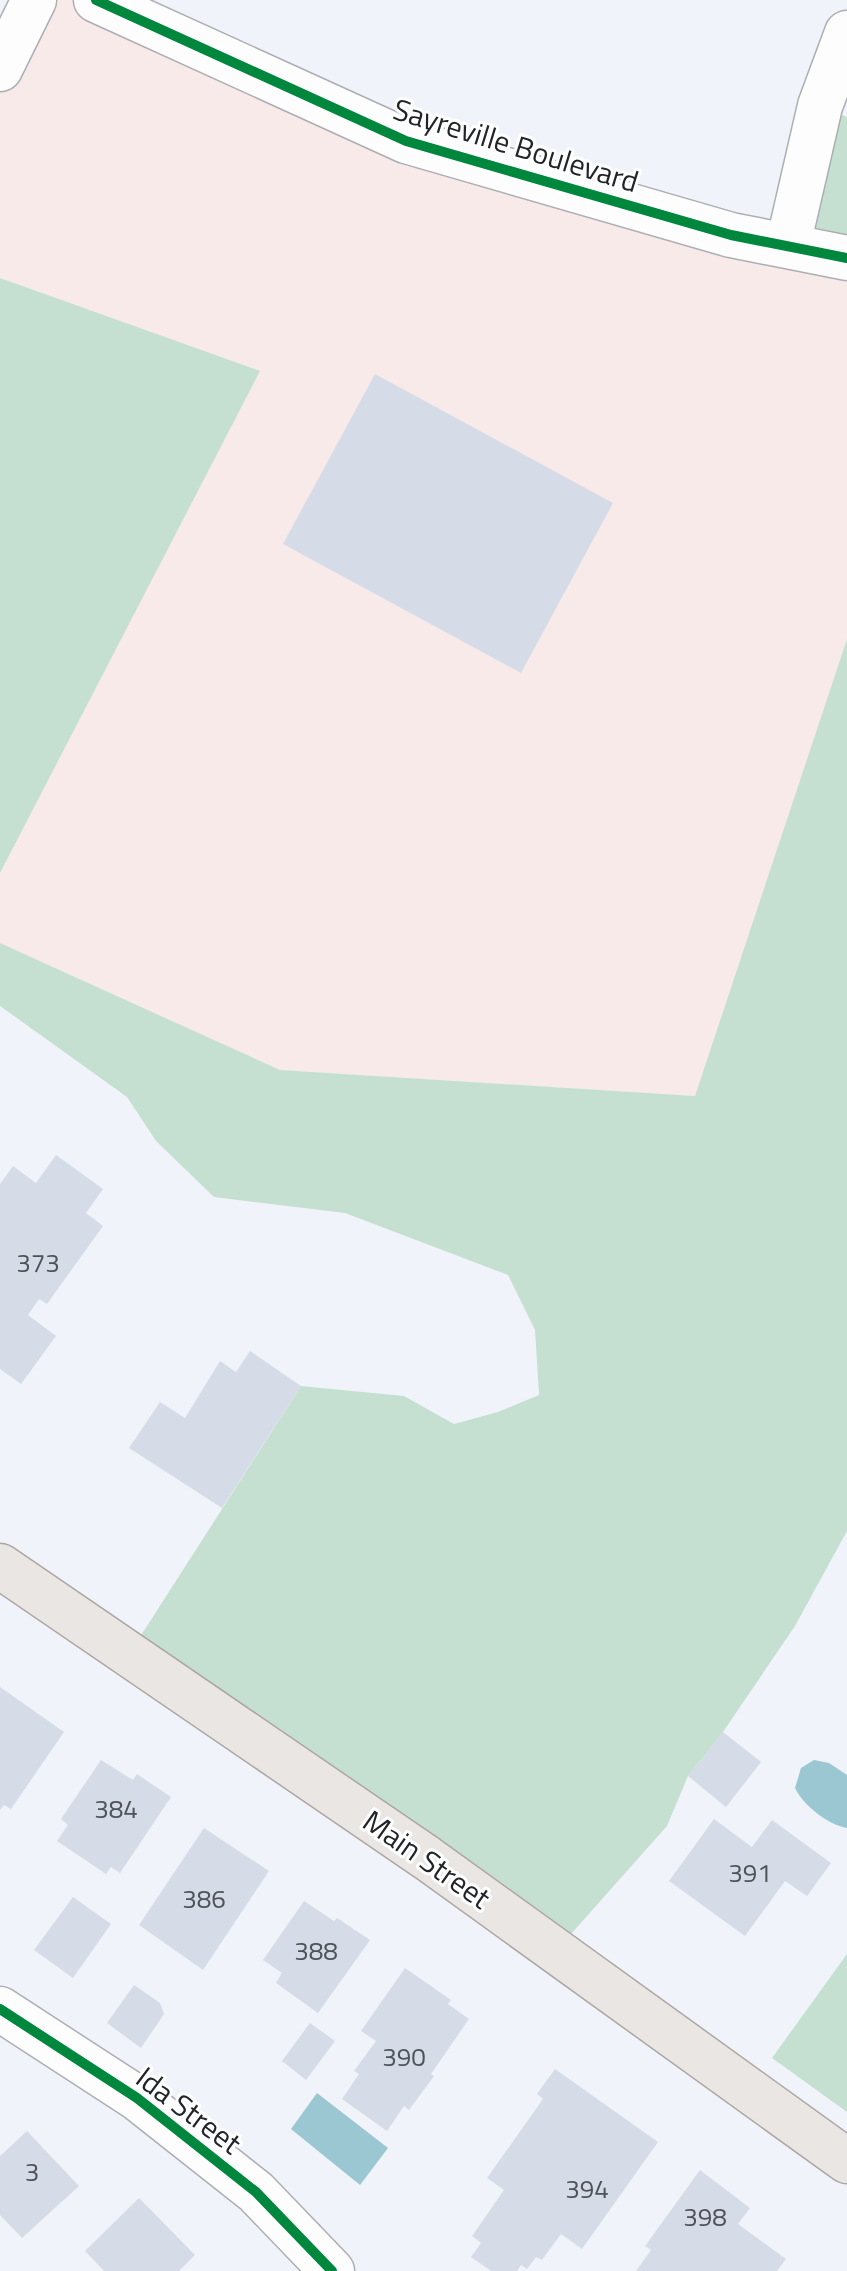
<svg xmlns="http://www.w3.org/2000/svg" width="847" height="2271" font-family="'Titillium Web',sans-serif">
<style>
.industrial{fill:#f7eae9}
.green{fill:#c5e0d1}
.water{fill:#9ac7d1}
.building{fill:#d5dce7}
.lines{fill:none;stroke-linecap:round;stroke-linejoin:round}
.minor-casing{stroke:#abaeb2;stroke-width:47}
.major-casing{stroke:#ada6a3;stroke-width:47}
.minor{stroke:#fdfdfe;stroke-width:44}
.major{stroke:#eae6e3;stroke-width:44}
.cycleway-casing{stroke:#fff;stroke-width:15}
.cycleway{stroke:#00873e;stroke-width:10}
.labels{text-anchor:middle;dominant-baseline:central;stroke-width:6;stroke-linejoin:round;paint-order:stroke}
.number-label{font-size:26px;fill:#4f5358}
.street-label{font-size:30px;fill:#222528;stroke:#fff}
</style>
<rect width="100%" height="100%" fill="#f0f4fa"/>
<!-- industrial -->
<polygon class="industrial" points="34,0 96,0 407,141 847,258 847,639 695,1096 280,1070 0,943 0,873 259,371 0,278 0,69"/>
<!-- green -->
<g class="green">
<polygon points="820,106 847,117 847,258 788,245"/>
<polygon points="0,278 260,371 0,873"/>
<polygon points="847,639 847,1531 795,1626 723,1732 688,1776 667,1826 556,1951 129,1654 301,1386 404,1396 454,1424 498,1412 539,1395 535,1330 508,1275 345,1213 214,1197 156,1141 127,1097 0,1006 0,943 280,1070 695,1096"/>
<polygon points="847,1954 847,2112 772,2058"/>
</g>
<!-- water -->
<g class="water">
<path d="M 814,1760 L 829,1763 L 847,1775 L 847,1828 C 828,1825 803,1805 795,1788 L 801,1768 Z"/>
<polygon points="317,2093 388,2148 360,2185 291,2129"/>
</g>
<!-- building -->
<g class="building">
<polygon points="375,374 613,503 521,673 283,544"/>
<polygon points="56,1155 103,1189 86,1213 103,1226 47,1304 39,1299 28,1315 56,1336 21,1384 0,1369 0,1184 13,1166 36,1183"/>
<polygon points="250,1351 301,1386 222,1508 129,1448 160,1402 185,1418 220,1361 236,1372"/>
<polygon points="0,1687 64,1732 11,1809 4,1805 0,1810"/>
<polygon points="723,1732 761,1762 726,1807 688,1776"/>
<polygon points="101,1760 133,1780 137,1774 171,1797 120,1873 111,1867 106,1874 57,1841 68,1825 61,1819"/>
<polygon points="714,1819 752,1847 772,1820 831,1863 807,1896 785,1881 745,1936 669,1881"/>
<polygon points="204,1828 269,1871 203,1970 139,1925"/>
<polygon points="73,1897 111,1924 73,1978 34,1950"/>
<polygon points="304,1901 334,1921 337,1918 370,1940 318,2013 276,1983 282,1973 263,1960"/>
<polygon points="405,1968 451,2000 448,2004 469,2019 431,2074 434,2076 409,2110 404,2106 387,2131 342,2099 359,2074 354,2071 376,2041 361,2031"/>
<polygon points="134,1985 160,2003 164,2014 141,2048 107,2023"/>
<polygon points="310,2023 335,2041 306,2080 282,2061"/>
<polygon points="555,2069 658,2142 582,2249 561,2234 542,2260 536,2257 527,2269 521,2265 517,2271 491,2271 471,2257 481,2243 472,2236 504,2190 487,2178 543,2099 537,2094"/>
<polygon points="27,2131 79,2186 22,2238 0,2215 0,2156"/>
<polygon points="700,2170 750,2208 738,2224 786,2259 777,2271 636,2271 651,2250 645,2246"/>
<polygon points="139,2198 195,2255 179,2271 104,2271 85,2251"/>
</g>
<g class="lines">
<defs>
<g id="minor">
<polyline points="96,0 406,141 731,235 847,258"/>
<polyline points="0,69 34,0"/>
<polyline points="788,245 820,106 847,33"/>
<polyline points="0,2009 137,2098 256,2192 332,2271"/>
</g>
<polyline id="major" points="0,1566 427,1858 847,2161"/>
</defs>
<!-- minor casing -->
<use href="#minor" class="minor-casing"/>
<!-- major casing -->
<use href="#major" class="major-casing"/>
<!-- minor -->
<use href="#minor" class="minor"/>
<!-- major -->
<use href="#major" class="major"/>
<defs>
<g id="cycleway">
<polyline points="96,0 406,141 731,235 847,258"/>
<polyline points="0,2009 137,2098 256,2192 332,2271"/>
</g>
</defs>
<!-- cycleway casing -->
<use href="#cycleway" class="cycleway-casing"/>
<!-- cycleway -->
<use href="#cycleway" class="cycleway"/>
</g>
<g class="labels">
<!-- number labels -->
<g class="number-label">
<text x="38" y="1262">373</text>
<text x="116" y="1808">384</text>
<text x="750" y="1872">391</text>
<text x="204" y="1898">386</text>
<text x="316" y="1950">388</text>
<text x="404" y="2056">390</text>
<text x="32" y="2171">3</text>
<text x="587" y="2188">394</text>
<text x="705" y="2216">398</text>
</g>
<!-- street labels -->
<g class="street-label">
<text transform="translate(516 145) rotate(17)">Sayreville Boulevard</text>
<text transform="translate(427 1859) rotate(35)">Main Street</text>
<text transform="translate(189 2110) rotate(37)">Ida Street</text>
</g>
</g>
</svg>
